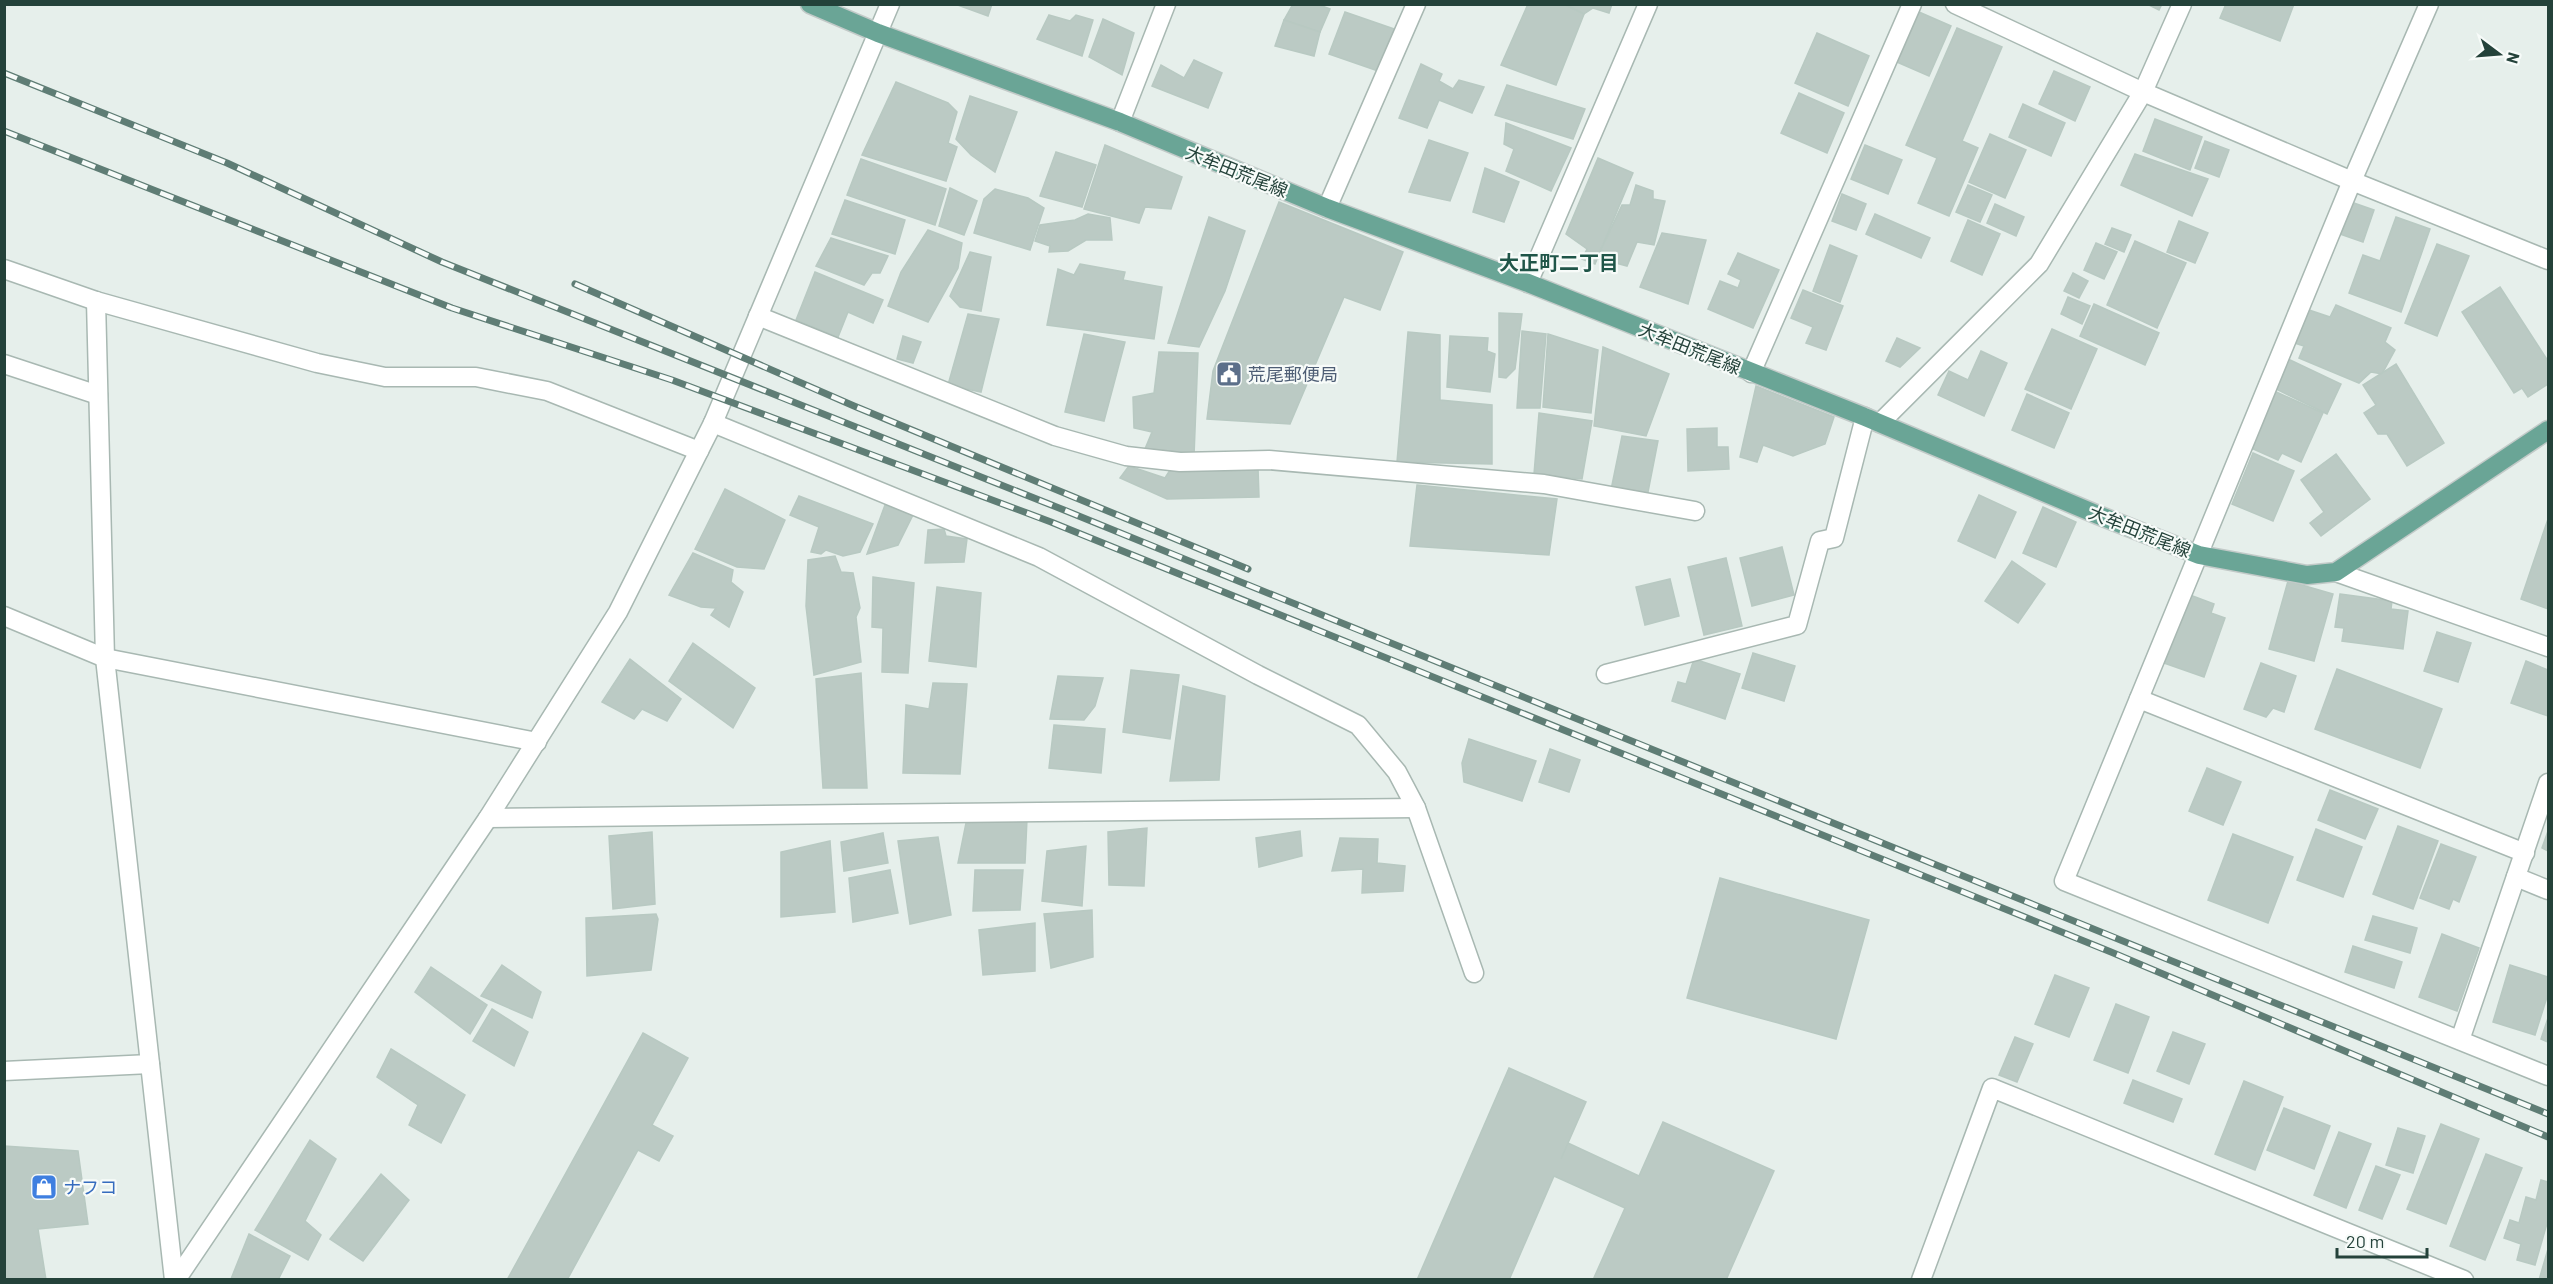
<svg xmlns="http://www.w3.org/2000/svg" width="2553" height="1284" font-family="Barlow,'Noto Sans JP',sans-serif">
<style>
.building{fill:#bbcac4;stroke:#b8c9c2;stroke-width:1.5}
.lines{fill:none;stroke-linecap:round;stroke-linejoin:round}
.minor-casing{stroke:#a8b8b2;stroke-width:21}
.major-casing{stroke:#c2cac8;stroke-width:21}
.minor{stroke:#fff;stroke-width:18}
.major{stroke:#6aa596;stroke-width:18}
.rail-casing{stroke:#5f7d75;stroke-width:7}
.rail{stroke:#f7fbf9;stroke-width:4.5;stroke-dasharray:14;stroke-linecap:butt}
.labels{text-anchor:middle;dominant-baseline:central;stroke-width:4.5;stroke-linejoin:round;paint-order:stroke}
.street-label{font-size:18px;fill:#24423a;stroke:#f7fbf9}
.service-label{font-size:18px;fill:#4e5e75;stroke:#f7fbf9;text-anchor:start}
.shop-label{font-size:18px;fill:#366cbe;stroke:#f7fbf9;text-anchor:start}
.neighbourhood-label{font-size:20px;font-weight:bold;fill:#1f5548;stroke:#f7fbf9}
</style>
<rect width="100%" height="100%" fill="#e6efeb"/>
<!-- building -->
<g class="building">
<polygon points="955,4 992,4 988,16"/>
<polygon points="1293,4 1317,4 1330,9 1320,32 1284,20"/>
<polygon points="1528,4 1564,4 1584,14 1556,85 1501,65"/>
<polygon points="1564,4 1612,4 1609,13 1593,8 1584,14"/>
<polygon points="2147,4 2162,4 2159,10"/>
<polygon points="2226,4 2294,4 2280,41 2220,18"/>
<polygon points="1345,12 1400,31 1384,73 1329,54"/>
<polygon points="1919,12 1951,26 1929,76 1897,62"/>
<polygon points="1049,15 1070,21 1076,15 1093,20 1082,56 1037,39"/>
<polygon points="1103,19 1134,33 1122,75 1089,57"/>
<polygon points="1284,20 1320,32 1314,56 1275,46"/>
<polygon points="1957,28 2002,47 1962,141 1978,148 1949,216 1918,203 1937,158 1906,145"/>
<polygon points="1817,33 1869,56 1848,106 1795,83"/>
<polygon points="1194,60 1222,73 1208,108 1152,86 1161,65 1184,78"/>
<polygon points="1421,64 1442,74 1439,81 1453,89 1459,80 1484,87 1472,113 1439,100 1427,128 1399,118"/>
<polygon points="2054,71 2090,87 2075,121 2039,104"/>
<polygon points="896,82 948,103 957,112 948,143 957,147 946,181 862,155"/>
<polygon points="1507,85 1585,109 1573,139 1495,115"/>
<polygon points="1799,93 1844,113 1827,153 1781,133"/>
<polygon points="970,96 1017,112 995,172 971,155 956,139"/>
<polygon points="2023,104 2065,123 2051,156 2009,137"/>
<polygon points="2155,119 2202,137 2190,170 2143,151"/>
<polygon points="1506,123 1571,148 1551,191 1506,171 1514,149 1504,144"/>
<polygon points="1990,134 2026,150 2005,198 1969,182"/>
<polygon points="1429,140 1468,153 1450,201 1409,192"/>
<polygon points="2205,141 2229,150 2219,177 2195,168"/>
<polygon points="1105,145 1182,177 1171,209 1145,207 1139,223 1084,209"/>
<polygon points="1865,145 1902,160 1888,194 1851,179"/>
<polygon points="1056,152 1096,165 1082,207 1040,196"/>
<polygon points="2135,154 2208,179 2192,216 2121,185"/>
<polygon points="1598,158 1633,173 1595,264 1582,259 1587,249 1566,234"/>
<polygon points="861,159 946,189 935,225 847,195"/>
<polygon points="1485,168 1519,182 1504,222 1473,212"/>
<polygon points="1636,185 1653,191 1653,199 1665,201 1654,245 1637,242 1627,266 1597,258 1622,205 1630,205"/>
<polygon points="1968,185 1992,195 1980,222 1956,212"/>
<polygon points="950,188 977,201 964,235 939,226"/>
<polygon points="995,189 1028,198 1044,208 1030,250 974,233 984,199"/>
<polygon points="1842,194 1866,204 1856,230 1832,221"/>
<polygon points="845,200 905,220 895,254 832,234"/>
<polygon points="1279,202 1403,252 1380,310 1344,297 1290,424 1207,419 1213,371"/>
<polygon points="2351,202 2374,210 2363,242 2340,234"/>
<polygon points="1995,204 2024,217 2016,236 1987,223"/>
<polygon points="1088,214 1110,218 1112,240 1086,240 1068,251 1049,252 1050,246 1035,241 1040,225 1075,220"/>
<polygon points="1875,214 1930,238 1921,258 1866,234"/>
<polygon points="1209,217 1245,231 1225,291 1199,347 1168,343"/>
<polygon points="2396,217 2430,229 2401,312 2349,293 2363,255 2380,261"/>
<polygon points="1968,220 2000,234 1982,275 1951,261"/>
<polygon points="2179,221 2208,233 2195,263 2167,252"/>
<polygon points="2112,228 2131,235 2124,252 2105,244"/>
<polygon points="928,230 962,243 958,268 928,322 888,306 901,272"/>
<polygon points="1662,233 1706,240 1688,304 1640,287"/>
<polygon points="831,238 888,256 880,273 872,273 864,285 816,266"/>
<polygon points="2135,241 2186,263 2157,328 2107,305"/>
<polygon points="2096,243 2117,252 2104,279 2084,270"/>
<polygon points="2437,244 2469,256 2437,336 2405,323"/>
<polygon points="1830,245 1857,256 1840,302 1813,291"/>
<polygon points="970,252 991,257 981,311 960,307 950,296"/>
<polygon points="1738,253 1779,270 1753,328 1708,309 1720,281 1738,288 1741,280 1728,274"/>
<polygon points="1080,264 1125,272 1123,280 1162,287 1154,339 1047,325 1058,269 1074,275"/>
<polygon points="815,272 883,300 873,323 848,312 838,337 796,320"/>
<polygon points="2073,273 2088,281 2079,298 2064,291"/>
<polygon points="2500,287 2548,361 2548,384 2528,397 2522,388 2514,393 2462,312"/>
<polygon points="1803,290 1843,306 1826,350 1806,343 1813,327 1791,318"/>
<polygon points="2068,297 2090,306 2082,324 2061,314"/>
<polygon points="2094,304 2159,333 2145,365 2080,336"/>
<polygon points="2336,305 2391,328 2385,342 2395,350 2382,374 2371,372 2359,383 2299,358 2304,346 2288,341 2303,308 2330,317"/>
<polygon points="1499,313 1522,314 1515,369 1506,378 1499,377"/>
<polygon points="968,314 999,319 981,392 948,385"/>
<polygon points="2052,329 2097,349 2071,409 2025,389"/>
<polygon points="1522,331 1546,334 1540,408 1517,408"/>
<polygon points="1408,332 1440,335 1440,400 1492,405 1492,464 1397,462"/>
<polygon points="1084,334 1125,342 1104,421 1065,412"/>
<polygon points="1548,334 1598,350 1591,413 1543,407"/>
<polygon points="903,336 921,342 913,363 897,359"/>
<polygon points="1450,336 1488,338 1487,351 1495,354 1490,392 1447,387"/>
<polygon points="1897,338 1920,348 1900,367 1886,361"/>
<polygon points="1603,347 1669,374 1646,436 1594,426"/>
<polygon points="1981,351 2007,363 1984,416 1938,395 1949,371 1968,380"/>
<polygon points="1159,352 1198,353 1194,456 1145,449 1152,432 1134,428 1133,397 1154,393"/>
<polygon points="2288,359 2341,384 2327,414 2274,388"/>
<polygon points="2396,364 2444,443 2407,466 2387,434 2378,434 2364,413 2376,405 2363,385"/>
<polygon points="1756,386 1834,417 1825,444 1793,456 1763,445 1757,462 1740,457"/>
<polygon points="2274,391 2323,413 2301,462 2282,453 2278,460 2249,447"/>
<polygon points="2027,394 2069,413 2054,448 2012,430"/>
<polygon points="1539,413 1592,421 1582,479 1534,474"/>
<polygon points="1717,428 1717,447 1728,447 1729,469 1688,471 1687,429"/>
<polygon points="1622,436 1658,441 1647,497 1611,490"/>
<polygon points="2253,453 2294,471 2273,521 2232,504"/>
<polygon points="2336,454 2370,499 2321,536 2310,523 2324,512 2301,480"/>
<polygon points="1129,466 1165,478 1170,470 1258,468 1259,497 1167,499 1120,478"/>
<polygon points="1417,485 1557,499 1549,555 1410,546"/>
<polygon points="725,489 785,520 764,569 737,567 695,549"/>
<polygon points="1979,495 2016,512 1995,558 1958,541"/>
<polygon points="799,496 873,524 860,552 843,556 826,550 821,554 811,552 819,527 790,515"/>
<polygon points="885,505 913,515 898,545 867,554"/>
<polygon points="2043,507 2076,522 2056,567 2023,553"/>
<polygon points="2548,519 2548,609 2521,599"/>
<polygon points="944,529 946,536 967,539 964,562 925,563 928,530"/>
<polygon points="1782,547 1794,595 1752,606 1740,558"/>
<polygon points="693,553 733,570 731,582 743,592 729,627 711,615 716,608 701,607 669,595"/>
<polygon points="835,556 841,572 853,573 860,608 856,617 861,662 814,675 806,606 808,560"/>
<polygon points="1726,558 1742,626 1704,635 1688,567"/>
<polygon points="2012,561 2045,584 2018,623 1985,601"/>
<polygon points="873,577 914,583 908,673 882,672 883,628 872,627"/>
<polygon points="1670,579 1679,616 1645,625 1636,587"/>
<polygon points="2288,581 2333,594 2314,661 2269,649"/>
<polygon points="937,587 981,593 976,667 929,661"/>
<polygon points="2340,594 2392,601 2391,609 2408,611 2403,649 2342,641 2344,628 2335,627"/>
<polygon points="2190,595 2214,604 2211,613 2225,618 2204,677 2164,663"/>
<polygon points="2437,632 2471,643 2458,682 2424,671"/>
<polygon points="693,643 755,688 733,728 669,681"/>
<polygon points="1753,653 1795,666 1784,701 1742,688"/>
<polygon points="630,659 681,699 667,721 642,709 634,719 602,702"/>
<polygon points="1694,659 1740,674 1725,719 1672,701 1678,682 1686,684"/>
<polygon points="2526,661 2548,670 2548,716 2511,703"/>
<polygon points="2261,663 2296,676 2284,712 2273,708 2266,717 2244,709"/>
<polygon points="2337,669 2442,709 2420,768 2315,729"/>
<polygon points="1131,670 1179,675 1170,739 1123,732"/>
<polygon points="861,673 867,788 823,788 816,679"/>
<polygon points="1058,676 1103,678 1095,706 1084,720 1050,719"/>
<polygon points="933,683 967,684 960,774 903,773 906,705 929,709"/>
<polygon points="1183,686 1225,696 1219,780 1170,781"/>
<polygon points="1054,725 1105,729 1101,773 1049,768"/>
<polygon points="1469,739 1536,761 1522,801 1464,782 1462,763"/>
<polygon points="1550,749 1580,760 1569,792 1539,782"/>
<polygon points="2207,768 2241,782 2223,825 2189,811"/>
<polygon points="2330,790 2378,809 2365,839 2318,820"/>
<polygon points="1027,819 1025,863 958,863 966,823"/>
<polygon points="2398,826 2438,841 2413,909 2373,894"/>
<polygon points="1147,828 1144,886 1109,885 1108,832"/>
<polygon points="2316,829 2362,847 2343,897 2297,880"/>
<polygon points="1300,831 1302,856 1259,867 1256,838"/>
<polygon points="2548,831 2548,851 2542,848"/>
<polygon points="652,832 655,904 613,909 609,836"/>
<polygon points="883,833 888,863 844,871 841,842"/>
<polygon points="2233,834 2293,857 2268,923 2208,900"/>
<polygon points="938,837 951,915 910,924 898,841"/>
<polygon points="1340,838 1378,839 1377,863 1405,866 1403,891 1362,893 1363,869 1332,871"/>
<polygon points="830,841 835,912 781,917 781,852"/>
<polygon points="2441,844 2476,857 2459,902 2453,899 2449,909 2420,898"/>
<polygon points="1086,846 1082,906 1042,901 1047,851"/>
<polygon points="890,870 898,913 853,922 849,878"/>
<polygon points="975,870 1023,870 1020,910 973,911"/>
<polygon points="1720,878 1869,920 1836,1039 1687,998"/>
<polygon points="1092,910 1093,957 1051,968 1044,914"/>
<polygon points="656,914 658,919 651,970 587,976 586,918"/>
<polygon points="2373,916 2417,928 2410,953 2365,940"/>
<polygon points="1035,923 1035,971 983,975 979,930"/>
<polygon points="2442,934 2479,948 2457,1011 2419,997"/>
<polygon points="2353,946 2402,962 2394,988 2345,972"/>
<polygon points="502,965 541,992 532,1018 481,996"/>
<polygon points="2510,965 2548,977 2548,994 2535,1035 2493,1022"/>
<polygon points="431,967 487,1005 470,1034 415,992"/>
<polygon points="2055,975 2089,988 2069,1037 2035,1024"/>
<polygon points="2116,1004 2149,1017 2128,1073 2094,1060"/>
<polygon points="492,1009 528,1032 514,1066 473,1041"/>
<polygon points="2548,1018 2548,1042 2541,1039"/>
<polygon points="2173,1032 2205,1044 2189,1084 2157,1071"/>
<polygon points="643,1033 688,1058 652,1125 673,1136 659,1161 638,1150 567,1280 507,1280"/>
<polygon points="2015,1037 2033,1044 2017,1082 1999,1075"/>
<polygon points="391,1049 465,1095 441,1143 409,1125 418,1105 377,1077"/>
<polygon points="1509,1068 1586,1102 1561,1159 1568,1143 1639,1176 1663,1122 1774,1171 1726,1280 1593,1280 1625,1208 1554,1176 1509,1280 1417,1280"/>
<polygon points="2133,1080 2182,1099 2173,1122 2124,1103"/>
<polygon points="2244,1081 2283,1097 2255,1170 2215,1154"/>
<polygon points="2284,1108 2330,1126 2314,1169 2267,1150"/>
<polygon points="2441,1124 2479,1139 2446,1224 2407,1209"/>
<polygon points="2398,1128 2425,1136 2413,1173 2386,1165"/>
<polygon points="2339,1132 2371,1144 2346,1208 2314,1195"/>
<polygon points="310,1140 336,1159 305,1221 321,1235 308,1260 255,1230"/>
<polygon points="4,1146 78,1151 88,1224 38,1229 46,1280 4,1280"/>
<polygon points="2486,1154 2522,1168 2485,1260 2450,1246"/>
<polygon points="2376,1166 2400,1175 2382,1219 2359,1210"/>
<polygon points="381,1174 409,1200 363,1261 330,1239"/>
<polygon points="2541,1180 2548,1182 2548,1220 2535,1265 2517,1260 2521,1244 2504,1238 2510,1220 2519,1223 2526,1197 2536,1200"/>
<polygon points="249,1234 290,1256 278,1280 231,1279"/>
<polygon points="2548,1249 2548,1280 2539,1280"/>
</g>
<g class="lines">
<defs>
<g id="minor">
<polyline points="1955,4 2143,92 2352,181 2548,260"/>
<polyline points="2429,4 2352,181 2064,881 2548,1076"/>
<polyline points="1120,122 1166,4"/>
<polyline points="1327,208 1416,4"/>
<polyline points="4,269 96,301 317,363 385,377 476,377 547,391 699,451"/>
<polyline points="1528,283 1648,4"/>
<polyline points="96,301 105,658 174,1280"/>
<polyline points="758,316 1055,436 1126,456 1180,462 1269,460 1544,484 1695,511"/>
<polyline points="4,364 98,395"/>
<polyline points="1751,373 1912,4"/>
<polyline points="713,423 1039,557 1258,675 1358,725 1397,772 1416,808 1474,973"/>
<polyline points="1880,423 2039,264 2143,92 2182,4"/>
<polyline points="2336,572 2548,647"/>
<polyline points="4,616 105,658 537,742"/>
<polyline points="1606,674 1797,625 1820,541 1834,538 1865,417"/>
<polyline points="2139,699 2525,853"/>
<polyline points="488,818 1416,808"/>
<polyline points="2516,877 2548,890"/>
<polyline points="2460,1040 2548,783"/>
<polyline points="4,1071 150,1064"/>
<polyline points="176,1280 488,818 618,612 713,423 890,4"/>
<polyline points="1921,1280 1992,1088 2464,1280"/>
</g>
<polyline id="major" points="810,4 878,33 1120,122 1327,208 1528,283 1865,417 2098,515 2199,555 2307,575 2336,572 2548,430"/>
</defs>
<!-- minor casing -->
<use href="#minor" class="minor-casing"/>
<!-- major casing -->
<use href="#major" class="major-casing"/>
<!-- minor -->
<use href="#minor" class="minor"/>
<!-- major -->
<use href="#major" class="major"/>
<defs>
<g id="rail">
<polyline points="4,73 227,163 442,262 1064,510 2548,1114"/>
<polyline points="4,131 452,308 672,380 1051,522 2111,952 2548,1137"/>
<polyline points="575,284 854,406 1248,569"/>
</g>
</defs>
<!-- rail casing -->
<use href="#rail" class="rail-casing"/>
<!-- rail -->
<use href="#rail" class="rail"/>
</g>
<!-- icons -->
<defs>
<symbol id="civic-square" viewBox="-11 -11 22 22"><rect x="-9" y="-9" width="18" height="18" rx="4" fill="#5c6f8a" stroke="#f7fbf9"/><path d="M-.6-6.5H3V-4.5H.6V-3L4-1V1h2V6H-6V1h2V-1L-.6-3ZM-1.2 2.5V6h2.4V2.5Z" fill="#fff"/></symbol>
<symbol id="shop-square" viewBox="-11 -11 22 22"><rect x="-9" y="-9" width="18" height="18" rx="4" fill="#3f7fe0" stroke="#f7fbf9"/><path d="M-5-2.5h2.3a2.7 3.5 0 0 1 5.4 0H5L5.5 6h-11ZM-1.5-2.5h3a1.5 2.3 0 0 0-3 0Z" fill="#fff"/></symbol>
</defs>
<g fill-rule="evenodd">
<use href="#civic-square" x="1214" y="359" width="30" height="30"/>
<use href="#shop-square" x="29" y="1172" width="30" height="30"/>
</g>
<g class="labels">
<!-- street labels -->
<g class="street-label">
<text transform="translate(1237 171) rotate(22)">大牟田荒尾線</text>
<text transform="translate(1690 348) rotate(22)">大牟田荒尾線</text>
<text transform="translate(2140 531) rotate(22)">大牟田荒尾線</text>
</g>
<!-- service labels -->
<g class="service-label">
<text x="1248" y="374">荒尾郵便局</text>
</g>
<!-- shop labels -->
<g class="shop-label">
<text x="63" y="1187">ナフコ</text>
</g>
<!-- neighbourhood labels -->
<g class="neighbourhood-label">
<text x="1559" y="262">大正町二丁目</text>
</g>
</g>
<!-- border -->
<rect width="2553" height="1284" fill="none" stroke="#24423a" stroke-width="12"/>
<!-- north arrow -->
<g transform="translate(2499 54) rotate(106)" stroke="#f7fbf9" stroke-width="4.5" paint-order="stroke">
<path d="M0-4.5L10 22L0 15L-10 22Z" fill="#24423a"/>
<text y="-9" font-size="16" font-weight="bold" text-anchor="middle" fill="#24423a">N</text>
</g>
<!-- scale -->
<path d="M2337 1248v9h90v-9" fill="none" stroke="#24423a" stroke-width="3"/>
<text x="2346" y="1248" font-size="18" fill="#24423a" stroke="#f7fbf9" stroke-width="4.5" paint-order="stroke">20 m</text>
</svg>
